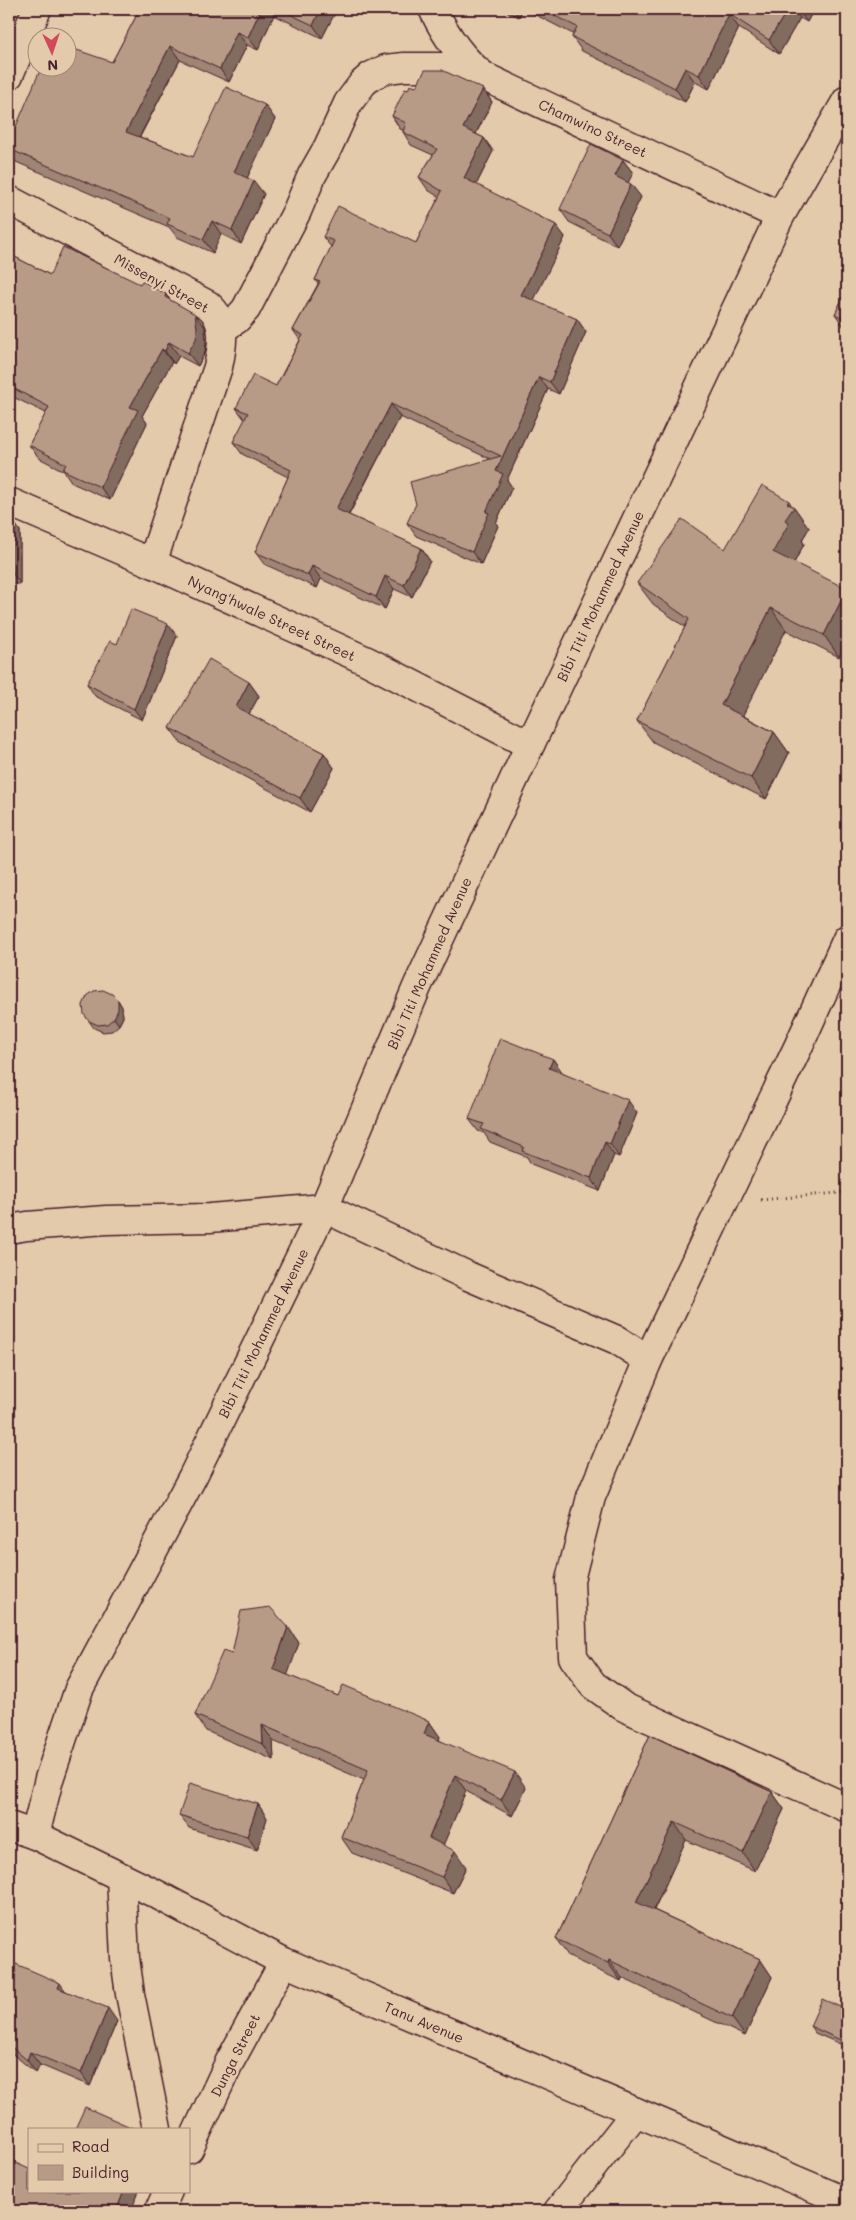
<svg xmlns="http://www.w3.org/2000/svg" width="856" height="2220" font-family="Mali,sans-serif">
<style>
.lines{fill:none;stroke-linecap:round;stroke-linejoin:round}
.minor-casing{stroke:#4a1f2b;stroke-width:31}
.path{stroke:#4a1f2b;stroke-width:3;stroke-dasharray:1 4;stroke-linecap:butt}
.minor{stroke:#e3caab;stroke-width:28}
.wall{fill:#9e8574;stroke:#4a1f2b}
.shaded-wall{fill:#816c5e;stroke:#4a1f2b}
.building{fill:#b89b87;stroke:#4a1f2b}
.labels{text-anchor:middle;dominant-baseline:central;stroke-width:4.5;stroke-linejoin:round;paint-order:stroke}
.street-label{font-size:14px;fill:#4a1f2b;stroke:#e3caab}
</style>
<rect width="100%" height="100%" fill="#e3caab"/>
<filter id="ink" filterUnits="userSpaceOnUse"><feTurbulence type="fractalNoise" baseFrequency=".02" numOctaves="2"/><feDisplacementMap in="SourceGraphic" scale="10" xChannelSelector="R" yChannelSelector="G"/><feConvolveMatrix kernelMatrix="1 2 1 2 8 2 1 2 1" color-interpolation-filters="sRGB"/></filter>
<g filter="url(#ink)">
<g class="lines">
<defs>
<g id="minor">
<path d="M 433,9 C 445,34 462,60 485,77 L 780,216"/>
<polyline points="9,75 37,9"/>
<path d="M 9,200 L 208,305 C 227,321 223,345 218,367 L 152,563"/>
<polyline points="222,329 237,319 246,309 297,211 312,175 328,147 348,103 363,83 371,76 386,69 404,67 471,67"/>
<polyline points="9,502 152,563 367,661 530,745"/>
<polyline points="847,939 799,1045 648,1360 591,1497 570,1580 573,1657 593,1685 624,1707 847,1808"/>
<polyline points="9,1229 27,1226 106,1220 210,1218 324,1208 468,1276 617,1340 648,1360"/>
<polyline points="9,1826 35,1835 156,1894 284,1962 847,2202"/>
<polyline points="35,1835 49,1779 79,1689 193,1476 324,1208 417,987 530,745 780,216 847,100"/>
<polyline points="121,1877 125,1958 130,1994 157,2129"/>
<polyline points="189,2149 229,2063 284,1962"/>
<polyline points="159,2211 168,2191"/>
<polyline points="558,2211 636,2112"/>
</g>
</defs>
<!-- minor casing -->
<use href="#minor" class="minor-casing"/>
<!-- path -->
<polyline class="path" points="761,1200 847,1192"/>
<!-- minor -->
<use href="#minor" class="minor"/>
</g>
<!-- wall -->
<g class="wall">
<polygon points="140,9 337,9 322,38 274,15 258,50 247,45 229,82 180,60 140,137 193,157 265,105 275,119 247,177 264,194 241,244 221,234 213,253 177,237 169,227 16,162 9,152 9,143 112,62"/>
<polygon points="501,9 523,9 519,17"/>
<polygon points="524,9 814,9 807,22 800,18 779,54 739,28 709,89 695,82 685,102 582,51 572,37 573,34"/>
<polygon points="416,87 483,89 492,102 476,134 484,138 493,151 476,185 556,225 565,237 533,301 577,319 586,332 559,394 548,389 507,480 512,487 496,523 498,526 481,564 416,536 407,523 490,459 400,417 349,515 421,548 430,561 412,597 394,589 385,609 321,579 317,588 264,564 255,552 288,477 242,454 233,442 245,420 236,408 276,386 300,340 293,330 318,284 315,280 331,247 323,237 416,243 439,197 428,190 419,177 433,155 411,145 403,132 403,130 400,129 392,116 408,90"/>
<polygon points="623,160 633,173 628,182 641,197 617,246 569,222 560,209"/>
<polygon points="9,254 50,275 140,284 166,294 171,301 205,327 206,341 205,352 198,366 179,356 174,364 172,362 142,416 147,423 110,500 72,483 64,471 39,458 29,445 46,413 9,395"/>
<polygon points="847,289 847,331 835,314"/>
<polygon points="792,506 794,507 809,528 802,540 804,544 794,563 847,590 847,640 839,657 786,630 742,715 774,732 789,753 766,799 653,742 637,721 685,627 653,604 637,583 725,549"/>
<polygon points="9,515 20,531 20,584 9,584"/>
<polygon points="177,636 142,720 95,696 87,684 117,644"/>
<polygon points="249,682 259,696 249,714 324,753 334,768 310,812 180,742 170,728"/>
<polygon points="118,1000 122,1007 123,1017 119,1025 112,1031 103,1032 94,1028 84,1014"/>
<polygon points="553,1059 562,1072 562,1073 637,1113 619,1157 614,1155 600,1191 531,1164 527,1157 490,1142 484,1133 478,1131 469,1119"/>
<polygon points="288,1627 299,1643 287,1675 338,1696 429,1721 440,1737 439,1740 526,1788 512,1816 466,1791 443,1845 466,1867 453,1893 352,1853 341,1837 364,1780 273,1741 274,1760 206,1731 195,1715 232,1654"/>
<polygon points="650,1735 772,1792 784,1809 755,1871 686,1840 654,1910 760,1959 772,1977 745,2036 622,1978 621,1981 569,1957 556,1939"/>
<polygon points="258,1804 267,1818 257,1850 189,1828 179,1815"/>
<polygon points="9,1961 66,1991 117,2021 90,2086 40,2065 36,2073 9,2051"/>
<polygon points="847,2010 847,2047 815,2033 810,2026"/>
</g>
<!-- shaded-wall -->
<g class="shaded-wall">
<polygon points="261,9 269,9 274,15 258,50 248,37"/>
<polygon points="321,9 337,9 322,38 313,25"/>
<polygon points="513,9 523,9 519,17"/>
<polygon points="788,9 794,9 800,18 779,54 769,40"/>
<polygon points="797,9 814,9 807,22"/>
<polygon points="729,14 739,28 709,89 699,75"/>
<polygon points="237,32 247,45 229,82 220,69"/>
<polygon points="170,46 180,60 135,145 126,132"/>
<polygon points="685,68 695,82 685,102 675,88"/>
<polygon points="483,89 492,102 472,141 463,128"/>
<polygon points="265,105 275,119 244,185 234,172"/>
<polygon points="484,138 493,151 473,191 464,178"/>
<polygon points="623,160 633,173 625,189 615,176"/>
<polygon points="254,181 264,194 241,244 232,230"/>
<polygon points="631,184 641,197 617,246 608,233"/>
<polygon points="212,221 221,234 213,253 203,239"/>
<polygon points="556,225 565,237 530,308 521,295"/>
<polygon points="166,294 175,307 165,297"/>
<polygon points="195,314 205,327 206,341 205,352 198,366 188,353"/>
<polygon points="577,319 586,332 559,394 550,382"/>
<polygon points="169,342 179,356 174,364 165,351"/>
<polygon points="162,349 172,362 142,416 147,423 110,500 100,487 130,407"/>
<polygon points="539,377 548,389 507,480 512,487 496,523 498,526 481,564 472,552 486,512 496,471"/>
<polygon points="391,404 400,417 345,521 336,509"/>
<polygon points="789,501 793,508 794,507 809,528 802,540 804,544 788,574 773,552 785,520 787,503"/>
<polygon points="9,515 20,531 20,584 9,568"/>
<polygon points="421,548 430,561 412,597 404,585"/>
<polygon points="312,566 321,579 317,588 308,575"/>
<polygon points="385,576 394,589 385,609 376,597"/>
<polygon points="847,589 847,640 839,657 824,635"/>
<polygon points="771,608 786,630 737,727 721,705"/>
<polygon points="168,624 177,636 142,720 134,709"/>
<polygon points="249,682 259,696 245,721 236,707"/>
<polygon points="774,732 789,753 766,799 751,778"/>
<polygon points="324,753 334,768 310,812 300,798"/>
<polygon points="118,1000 122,1007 123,1017 119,1025 114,1018"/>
<polygon points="553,1059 562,1072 558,1081 549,1068"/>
<polygon points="628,1100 637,1113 619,1157 610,1144"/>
<polygon points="605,1142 614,1155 600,1191 591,1178"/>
<polygon points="288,1627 299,1643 284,1685 273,1669"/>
<polygon points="429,1721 440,1737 435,1749 424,1734"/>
<polygon points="262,1725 273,1741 274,1760 263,1744"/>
<polygon points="515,1772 526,1788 512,1816 501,1800"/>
<polygon points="455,1775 466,1791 440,1853 429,1838"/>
<polygon points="772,1792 784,1809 755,1871 743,1853"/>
<polygon points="258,1804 267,1818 257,1850 247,1836"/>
<polygon points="674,1822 686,1840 649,1920 636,1902"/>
<polygon points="455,1851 466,1867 453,1893 442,1877"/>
<polygon points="760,1959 772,1977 745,2036 732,2018"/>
<polygon points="609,1960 622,1978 621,1981 608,1963"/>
<polygon points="60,1983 69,1996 58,1988"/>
<polygon points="108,2008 117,2021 90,2086 81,2073"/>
<polygon points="30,2052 40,2065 36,2073 27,2060"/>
<polygon points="124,2191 139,2191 131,2211 116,2211"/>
</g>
<!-- building -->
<g class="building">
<polygon points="140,9 261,9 248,37 237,32 220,69 170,46 126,132 193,157 226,87 265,105 234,172 254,181 232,230 212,221 203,239 167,224 170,218 9,149 9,143 41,68 68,68 68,47 112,62"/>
<polygon points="279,9 321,9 313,25"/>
<polygon points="541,9 788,9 769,40 729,14 699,75 685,68 675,88 572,37 577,27"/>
<polygon points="425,70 442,70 483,89 463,128 484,138 464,178 556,225 521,295 577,319 550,382 539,377 496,471 503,474 486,512 489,513 472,552 407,523 416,504 410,482 501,456 391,404 336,509 421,548 404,585 385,576 376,597 312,566 308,575 255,552 291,470 233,442 248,413 236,408 253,375 276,386 303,335 293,330 320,282 315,280 334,241 323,237 338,206 416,243 442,191 419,177 437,149 403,132 406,123 392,116 405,89 408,90 410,85 416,87"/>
<polygon points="591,144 623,160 615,176 631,184 608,233 560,209"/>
<polygon points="63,247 140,284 142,281 166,294 165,297 195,314 197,328 196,339 188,353 169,342 165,351 162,349 130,407 138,410 100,487 63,470 66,464 29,445 49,407 9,386 9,254 50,275"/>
<polygon points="847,289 847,320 835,314"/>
<polygon points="762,485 789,501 787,503 794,507 785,520 789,523 773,552 847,589 824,635 771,608 721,705 774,732 751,778 637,721 689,619 637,583 682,519 725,549"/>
<polygon points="131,609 168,624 134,709 87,684 110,641 117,644"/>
<polygon points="209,659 249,682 236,707 324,753 300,798 170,728"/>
<polygon points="103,990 112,994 118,1000 118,1010 114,1018 107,1024 98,1025 89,1021 84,1014 83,1005 87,996 94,991"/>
<polygon points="500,1038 553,1059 549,1068 628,1100 610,1144 605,1142 591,1178 522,1151 524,1147 481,1129 484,1124 469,1119"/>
<polygon points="270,1607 288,1627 273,1669 338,1696 343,1685 429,1721 424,1734 515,1772 501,1800 455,1775 429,1838 455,1851 442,1877 341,1837 368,1770 262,1725 263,1744 195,1715 223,1651 232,1654 241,1611"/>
<polygon points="650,1735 772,1792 743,1853 674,1822 636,1902 760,1959 732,2018 609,1960 608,1963 556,1939"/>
<polygon points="190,1783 258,1804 247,1836 179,1815"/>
<polygon points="9,1961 60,1983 58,1988 108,2008 81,2073 30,2052 27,2060 9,2045"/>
<polygon points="822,1999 847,2010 847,2043 810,2026"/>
<polygon points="85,2107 135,2129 75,2129"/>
<polygon points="9,2160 29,2169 29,2191 124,2191 116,2211 9,2211"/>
</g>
</g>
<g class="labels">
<!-- street labels -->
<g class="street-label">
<text transform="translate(593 128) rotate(25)">Chamwino Street</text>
<text transform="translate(162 283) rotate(29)">Missenyi Street</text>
<text transform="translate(600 596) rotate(-65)">Bibi Titi Mohammed Avenue</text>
<text transform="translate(272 618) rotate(25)">Nyang'hwale Street Street</text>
<text transform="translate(429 963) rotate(-66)">Bibi Titi Mohammed Avenue</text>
<text transform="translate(263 1333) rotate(-64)">Bibi Titi Mohammed Avenue</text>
<text transform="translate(424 2022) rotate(23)">Tanu Avenue</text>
<text transform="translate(235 2055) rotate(-63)">Dunga Street</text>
</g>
</g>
<!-- margin -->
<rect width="856" height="2220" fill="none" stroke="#e3caab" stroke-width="30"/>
<rect x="15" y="15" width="826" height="2190" fill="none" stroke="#4a1f2b" stroke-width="2" filter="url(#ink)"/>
<!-- legend -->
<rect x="28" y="2128" width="162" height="65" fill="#e3caab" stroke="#a68678"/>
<rect x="38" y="2144" width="25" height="8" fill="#e3caab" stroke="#a68678"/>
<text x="72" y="2152" font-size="15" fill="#4a1f2b">Road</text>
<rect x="38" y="2165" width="25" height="15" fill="#b89b87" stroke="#a68678"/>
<text x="72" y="2178" font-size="15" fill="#4a1f2b">Building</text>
<!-- north arrow -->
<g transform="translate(52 52) rotate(177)"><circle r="24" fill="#e3caab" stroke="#a68678"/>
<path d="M0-4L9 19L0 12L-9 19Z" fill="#d1495b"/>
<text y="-8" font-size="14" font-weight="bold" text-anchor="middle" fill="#4a1f2b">N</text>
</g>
</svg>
